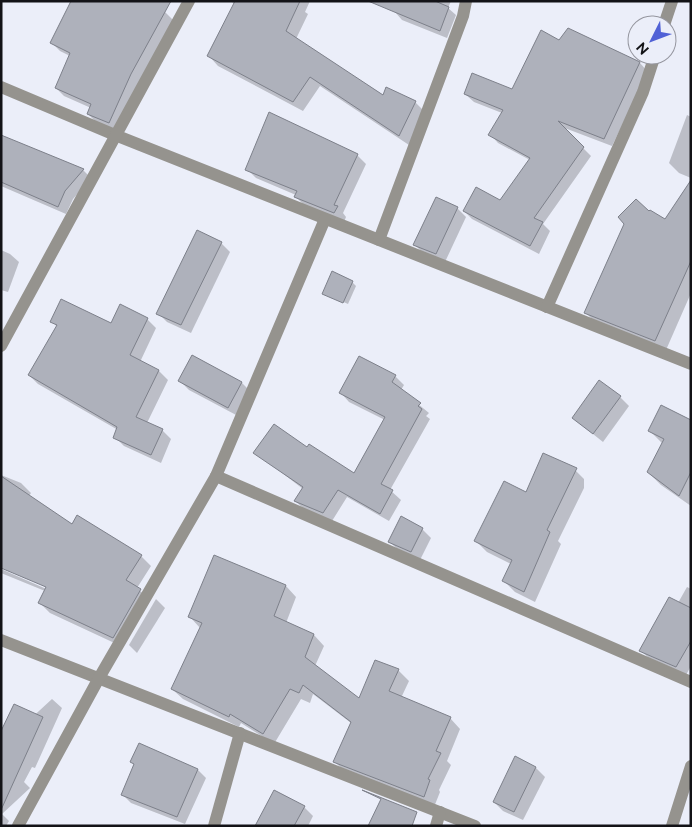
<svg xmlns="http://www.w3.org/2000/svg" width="692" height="827" font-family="Raleway,sans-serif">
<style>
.shadow{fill:#0003}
.building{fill:#aeb1bb;stroke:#7d808a}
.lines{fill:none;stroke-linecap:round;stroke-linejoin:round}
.street{stroke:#95938e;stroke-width:12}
</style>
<rect width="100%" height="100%" fill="#ebeef9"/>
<!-- shadow -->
<g class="shadow">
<polygon points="231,1 310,1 305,12 308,14 296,39 383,97 415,102 425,112 409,145 320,86 303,111 218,66 209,56 235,5"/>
<polygon points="399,1 451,1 448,8 456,15 447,38 402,20 395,12"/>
<polygon points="165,12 173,20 117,130 96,122 88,114 91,108 64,96 56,88 70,56 60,51 52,43"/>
<polygon points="568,29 640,63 648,72 612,146 562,127 591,156 543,224 550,231 539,254 472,219 464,211 500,201 530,160 498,143 490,134 502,113 474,102 465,94 513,90 560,41"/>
<polygon points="687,115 691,117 691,178 679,173 669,163"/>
<polygon points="1,136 83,170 91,178 73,199 66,214 1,186"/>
<polygon points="357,155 366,164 343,213 346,217 344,222 305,206 296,197 296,195 256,178 247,169"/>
<polygon points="691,182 691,293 666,350 596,323 586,313 649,214 665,221"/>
<polygon points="457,208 466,217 445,262 424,254 415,245"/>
<polygon points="221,243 230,252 191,333 167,322 158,313"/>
<polygon points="1,250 10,254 19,262 8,292 1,290"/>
<polygon points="352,282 356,286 348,304 324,293"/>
<polygon points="147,319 156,328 140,362 159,371 168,380 147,423 162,430 171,439 161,463 124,446 115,437 118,430 38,384 29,375 57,327 52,321 111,324"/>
<polygon points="193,357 242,383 251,392 238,416 189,390 180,381"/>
<polygon points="395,376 404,385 401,390 429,413 426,416 430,419 390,490 401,500 389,521 347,497 332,521 304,509 295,501 303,489 255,452 307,449 354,475 385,420 349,402 341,393"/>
<polygon points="620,397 629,406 603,442 573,418"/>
<polygon points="691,422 691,506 661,485 648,472 663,444 650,431"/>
<polygon points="573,468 584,479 584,488 558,541 561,544 535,602 515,592 504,581 511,564 487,552 476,541 527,494"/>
<polygon points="1,475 21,483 31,493 29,496 73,525 141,556 151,566 137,588 150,600 123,647 50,613 40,603 45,591 1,573 1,569 51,591 52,588 1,567"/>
<polygon points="422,529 431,538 420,560 398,550 389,541"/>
<polygon points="214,557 286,586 296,597 286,623 314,635 324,646 315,666 360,700 398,670 409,681 401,698 450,718 460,729 447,761 451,765 439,790 440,792 434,807 345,772 334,761 351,723 313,694 310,703 301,699 274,744 241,723 239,727 183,699 172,689 201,629 190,617"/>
<polygon points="687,587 691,589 691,666 686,675 650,659 641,651 678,603"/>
<polygon points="156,599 165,608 137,653 129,645"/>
<polygon points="52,699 62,708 35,768 32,767 24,782 30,788 2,814 9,821 6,826 1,826 1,746"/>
<polygon points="140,744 198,770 206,778 185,824 131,803 123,795 135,765 132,762"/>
<polygon points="536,768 545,777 523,820 503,811 494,802"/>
<polygon points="304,807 313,816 308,826 265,826"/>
</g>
<!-- building -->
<g class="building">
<polygon points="71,1 171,1 131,74 109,123 87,114 91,104 55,88 70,53 50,43"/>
<polygon points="235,1 300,1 286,31 383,95 386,87 416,101 399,136 310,77 293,102 207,56"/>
<polygon points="368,1 435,1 449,7 440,31"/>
<polygon points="568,28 640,62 604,139 558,121 584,147 534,218 543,222 530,246 463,211 476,187 500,200 530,158 488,135 503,110 464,94 472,73 512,89 541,30 559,40"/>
<polygon points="269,112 358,154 334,205 338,206 334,213 294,197 297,191 245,170"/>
<polygon points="1,135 84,169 65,191 58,207 1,182"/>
<polygon points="691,180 691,261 655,341 584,313 624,224 618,217 636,199 649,211 650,210 665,219"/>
<polygon points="436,197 458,207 436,254 413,245"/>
<polygon points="197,230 222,242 181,325 156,314"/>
<polygon points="332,271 353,281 343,303 322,294"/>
<polygon points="61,299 111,323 120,304 148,318 130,355 159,370 136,417 163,429 151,455 113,438 117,427 28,375 57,325 50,322"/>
<polygon points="192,355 242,382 228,408 178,381"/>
<polygon points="359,356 396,375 392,382 421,403 418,406 422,409 381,484 393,490 380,514 338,490 323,513 294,501 303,487 253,453 274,424 307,447 309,444 354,473 385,417 339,393"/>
<polygon points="599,380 621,396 593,434 572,418"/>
<polygon points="661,405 691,420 691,472 679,496 647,472 664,439 648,431"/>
<polygon points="543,453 577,468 547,530 550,532 524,592 502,581 512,560 474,541 504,481 526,492"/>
<polygon points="1,476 72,524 77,515 142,555 126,580 141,589 113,638 38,603 46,587 1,568"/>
<polygon points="401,516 423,528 411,552 388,542"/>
<polygon points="214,555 286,585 274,616 314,634 305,657 359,698 375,660 399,669 389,691 451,717 436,751 441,753 428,779 430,780 424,797 333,762 351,722 303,685 299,693 290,689 263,734 230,714 229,717 171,689 202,623 188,617"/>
<polygon points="669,597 691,608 691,641 676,667 639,651"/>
<polygon points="14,704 43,717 1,810 1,731"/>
<polygon points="139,743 198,769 177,817 121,795 134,764 130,762"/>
<polygon points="515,756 536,767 514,812 493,802"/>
<polygon points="274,790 305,806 294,826 255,826"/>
<polygon points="362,790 417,812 412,826 368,826 381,799"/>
</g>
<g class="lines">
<!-- street -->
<g class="street">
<polyline points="664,25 672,1"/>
<polyline points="1,87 115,135 691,364"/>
<polyline points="379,240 463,16 466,1"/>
<polyline points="547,307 643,92 655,55"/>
<polyline points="1,346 189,1"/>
<polyline points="216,476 691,682"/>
<polyline points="1,640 475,826"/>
<polyline points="18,826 99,678 216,476 325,219"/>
<polyline points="214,826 240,733"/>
<polyline points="436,826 440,812"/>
<polyline points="672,826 691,766"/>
</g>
</g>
<!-- border -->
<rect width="692" height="827" fill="none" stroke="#131317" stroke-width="5"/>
<!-- north arrow -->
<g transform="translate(652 40) rotate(228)"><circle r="24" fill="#ebeef9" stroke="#95969f"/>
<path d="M0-4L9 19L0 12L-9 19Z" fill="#5061d6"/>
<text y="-8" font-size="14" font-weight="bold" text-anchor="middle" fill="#131317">N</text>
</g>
</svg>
